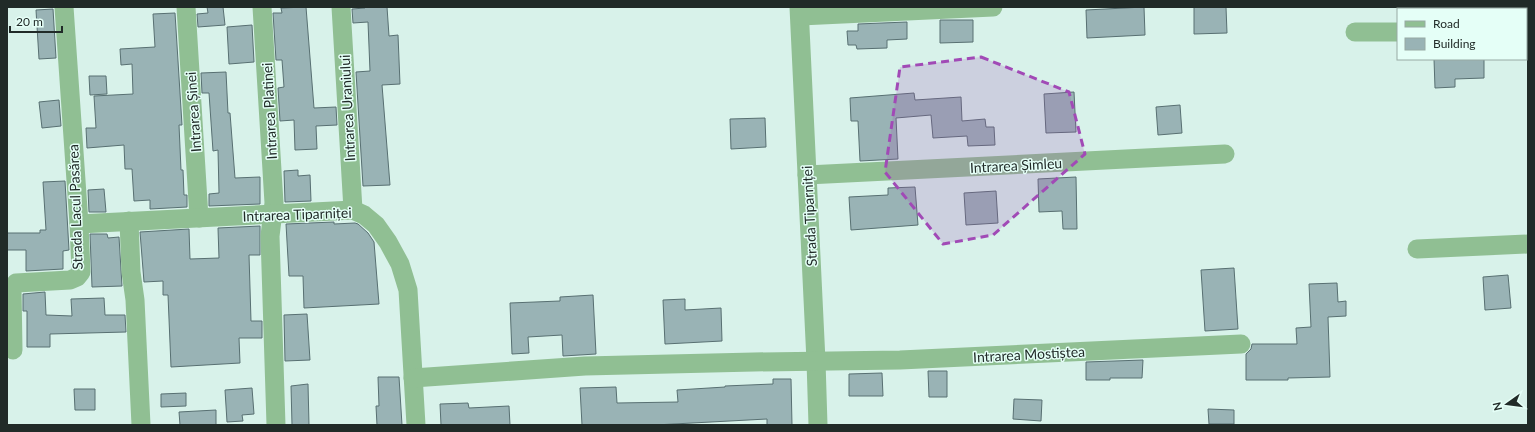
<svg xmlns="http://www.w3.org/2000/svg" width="1535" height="432" font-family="Lato,sans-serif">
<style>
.building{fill:#99b3b5;stroke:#587072}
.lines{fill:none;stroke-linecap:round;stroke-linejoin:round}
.street{stroke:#90bf93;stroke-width:19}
.marked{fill:#a14ab6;fill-opacity:0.2;stroke:#a14ab6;stroke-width:3;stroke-dasharray:8 5;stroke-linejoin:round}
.labels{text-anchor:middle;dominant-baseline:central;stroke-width:3;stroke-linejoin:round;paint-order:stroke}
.street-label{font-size:14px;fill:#212b28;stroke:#e5fff7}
</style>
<rect width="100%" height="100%" fill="#d8f2ea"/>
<!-- building -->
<g class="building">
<polygon points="207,7 223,7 225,25 198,27 197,14 208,13"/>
<polygon points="306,7 314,108 336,107 337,125 316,126 317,149 295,150 294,120 280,121 278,88 284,87 282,60 276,60 273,13 282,13 281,8"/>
<polygon points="364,7 387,7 389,36 398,35 400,84 382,85 390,185 363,186 356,72 370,71 368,22 353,23 352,9 365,8"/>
<polygon points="1144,7 1145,35 1087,38 1086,10"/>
<polygon points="1194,7 1226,7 1227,33 1194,34"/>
<polygon points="53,9 56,58 39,59 36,10"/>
<polygon points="175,13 182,125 179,125 181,170 183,170 184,195 187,195 187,207 150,209 150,200 134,201 132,169 125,169 124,145 87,148 86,128 96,128 94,96 133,94 132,64 121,65 120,49 155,47 153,14"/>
<polygon points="940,20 973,20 973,42 940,43"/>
<polygon points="907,22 907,39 887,40 887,48 857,49 856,45 848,45 847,31 858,31 858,24"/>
<polygon points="252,25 254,62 229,64 227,27"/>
<polygon points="1434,59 1484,59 1484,78 1455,79 1455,87 1435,88"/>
<polygon points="226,72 228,113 230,113 235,178 260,177 260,204 209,206 209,194 219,193 218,150 213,151 209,93 202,93 201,73"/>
<polygon points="89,76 106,76 107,94 90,95"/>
<polygon points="1074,92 1076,132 1046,133 1044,94"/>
<polygon points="914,93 915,100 961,97 962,121 985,119 986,127 994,127 995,145 968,146 967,136 933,138 931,115 896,118 898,159 860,161 858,121 851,121 850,98"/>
<polygon points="59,100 61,126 42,128 39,102"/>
<polygon points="1180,105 1182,133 1158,135 1156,107"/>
<polygon points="765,118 766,147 731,149 730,119"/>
<polygon points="298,170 298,176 310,175 311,201 285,202 284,171"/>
<polygon points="1076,177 1077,229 1063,229 1062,211 1039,212 1038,179"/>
<polygon points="65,181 69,250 63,251 63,269 26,271 26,250 7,250 7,233 40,233 40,230 46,230 43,182"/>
<polygon points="915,187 918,225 851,230 849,197 888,195 888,188"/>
<polygon points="104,189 106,212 89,212 88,190"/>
<polygon points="996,191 998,223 966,225 964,193"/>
<polygon points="334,222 334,224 355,223 358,224 368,233 374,242 379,304 304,308 303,276 289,276 286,224"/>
<polygon points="260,226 260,255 249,255 251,321 262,321 262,338 239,338 240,363 171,367 168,295 163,295 163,281 144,282 140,232 189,229 190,259 219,258 218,228"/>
<polygon points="90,234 107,234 108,238 119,237 122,286 92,287"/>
<polygon points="1234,268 1238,329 1205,331 1201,270"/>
<polygon points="1508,275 1511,308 1485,310 1483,277"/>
<polygon points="1337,283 1338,302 1346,301 1346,316 1328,317 1330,377 1288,378 1288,380 1246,380 1246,354 1251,349 1252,344 1297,344 1296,328 1311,327 1309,284"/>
<polygon points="45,292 46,315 72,316 71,299 104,298 105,315 125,315 126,332 50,334 50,347 27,347 27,311 23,311 23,294"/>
<polygon points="593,295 596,354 563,356 562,335 528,337 529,353 512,354 510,303 560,301 560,297"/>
<polygon points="685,299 685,310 721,308 722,341 665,344 663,300"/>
<polygon points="307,314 310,360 285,361 284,315"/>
<polygon points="1143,360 1142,378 1110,378 1110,380 1086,380 1086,362"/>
<polygon points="928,371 947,371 947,397 929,397"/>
<polygon points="882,373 883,396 849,396 849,374"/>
<polygon points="378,377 399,377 402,425 377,425 376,406 379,406"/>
<polygon points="773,379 791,379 792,425 767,425 767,419 655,425 582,425 580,388 616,387 617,403 678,402 677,390 725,387 725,386 773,384"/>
<polygon points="308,384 309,425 292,425 291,386"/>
<polygon points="252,388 254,414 242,415 243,421 227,422 225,390"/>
<polygon points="74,389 95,389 95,410 75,410"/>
<polygon points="186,393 186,406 161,407 161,394"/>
<polygon points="1014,399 1042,400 1041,421 1013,419"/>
<polygon points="468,403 469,408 509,406 510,425 441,425 440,404"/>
<polygon points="1208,409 1234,410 1234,424 1209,424"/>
<polygon points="216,410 216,425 180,425 179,412"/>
</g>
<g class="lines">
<!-- street -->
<g class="street">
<polyline points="186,7 199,218"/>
<polyline points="262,7 274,203 270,236 276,425"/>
<polyline points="341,7 353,210"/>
<polyline points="799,7 816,361 818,425"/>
<polyline points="800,16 993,7"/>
<polyline points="1526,30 1528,30"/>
<polyline points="1355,32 1398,32"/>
<polyline points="807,175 1225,154"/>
<polyline points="129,221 131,272 135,300 141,425"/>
<polyline points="79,224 353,210 364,215 376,225 388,242 400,264 408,290 416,425"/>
<polyline points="1417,249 1528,244"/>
<polyline points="13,350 12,289 16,283 70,280 77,277 81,272 79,224 64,7"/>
<polyline points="413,378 585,366 754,362 900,360 1241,344"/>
</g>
</g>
<!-- marked area -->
<path class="marked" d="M 981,57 L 1069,92 L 1085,154 L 993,235 L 943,244 L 885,172 L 900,67 Z"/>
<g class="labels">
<!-- street labels -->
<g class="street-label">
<text transform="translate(347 108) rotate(-93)">Intrarea Uraniului</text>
<text transform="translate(269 111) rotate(-93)">Intrarea Platinei</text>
<text transform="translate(193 112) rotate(-94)">Intrarea Șinei</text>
<text transform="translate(1016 165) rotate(-3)">Intrarea Șimleu</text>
<text transform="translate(75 207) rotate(-92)">Strada Lacul Pasărea</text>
<text transform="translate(297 214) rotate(-2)">Intrarea Tiparniței</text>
<text transform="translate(809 216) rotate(-93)">Strada Tiparniței</text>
<text transform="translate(1029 354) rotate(-3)">Intrarea Mostiștea</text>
</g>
</g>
<!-- border -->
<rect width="1535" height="432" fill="none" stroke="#212b28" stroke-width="16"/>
<!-- legend -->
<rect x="1397" y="8" width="130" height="52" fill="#e5fff7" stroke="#97aaa4"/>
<rect x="1405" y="21" width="20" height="6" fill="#90bf93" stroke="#97aaa4"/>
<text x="1433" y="28" font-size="12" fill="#212b28">Road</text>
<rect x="1405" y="38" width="20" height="12" fill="#99b3b5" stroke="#97aaa4"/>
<text x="1433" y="48" font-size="12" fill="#212b28">Building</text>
<!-- north arrow -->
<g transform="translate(1507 404) rotate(256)" stroke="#e5fff7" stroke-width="3" paint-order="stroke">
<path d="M0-3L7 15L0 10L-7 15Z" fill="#212b28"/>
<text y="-6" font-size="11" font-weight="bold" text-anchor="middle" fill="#212b28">N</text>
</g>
<!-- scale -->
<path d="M10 26v6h52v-6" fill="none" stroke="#212b28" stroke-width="2"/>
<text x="16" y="26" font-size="12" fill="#212b28" stroke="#e5fff7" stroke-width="3" paint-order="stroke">20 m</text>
</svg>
